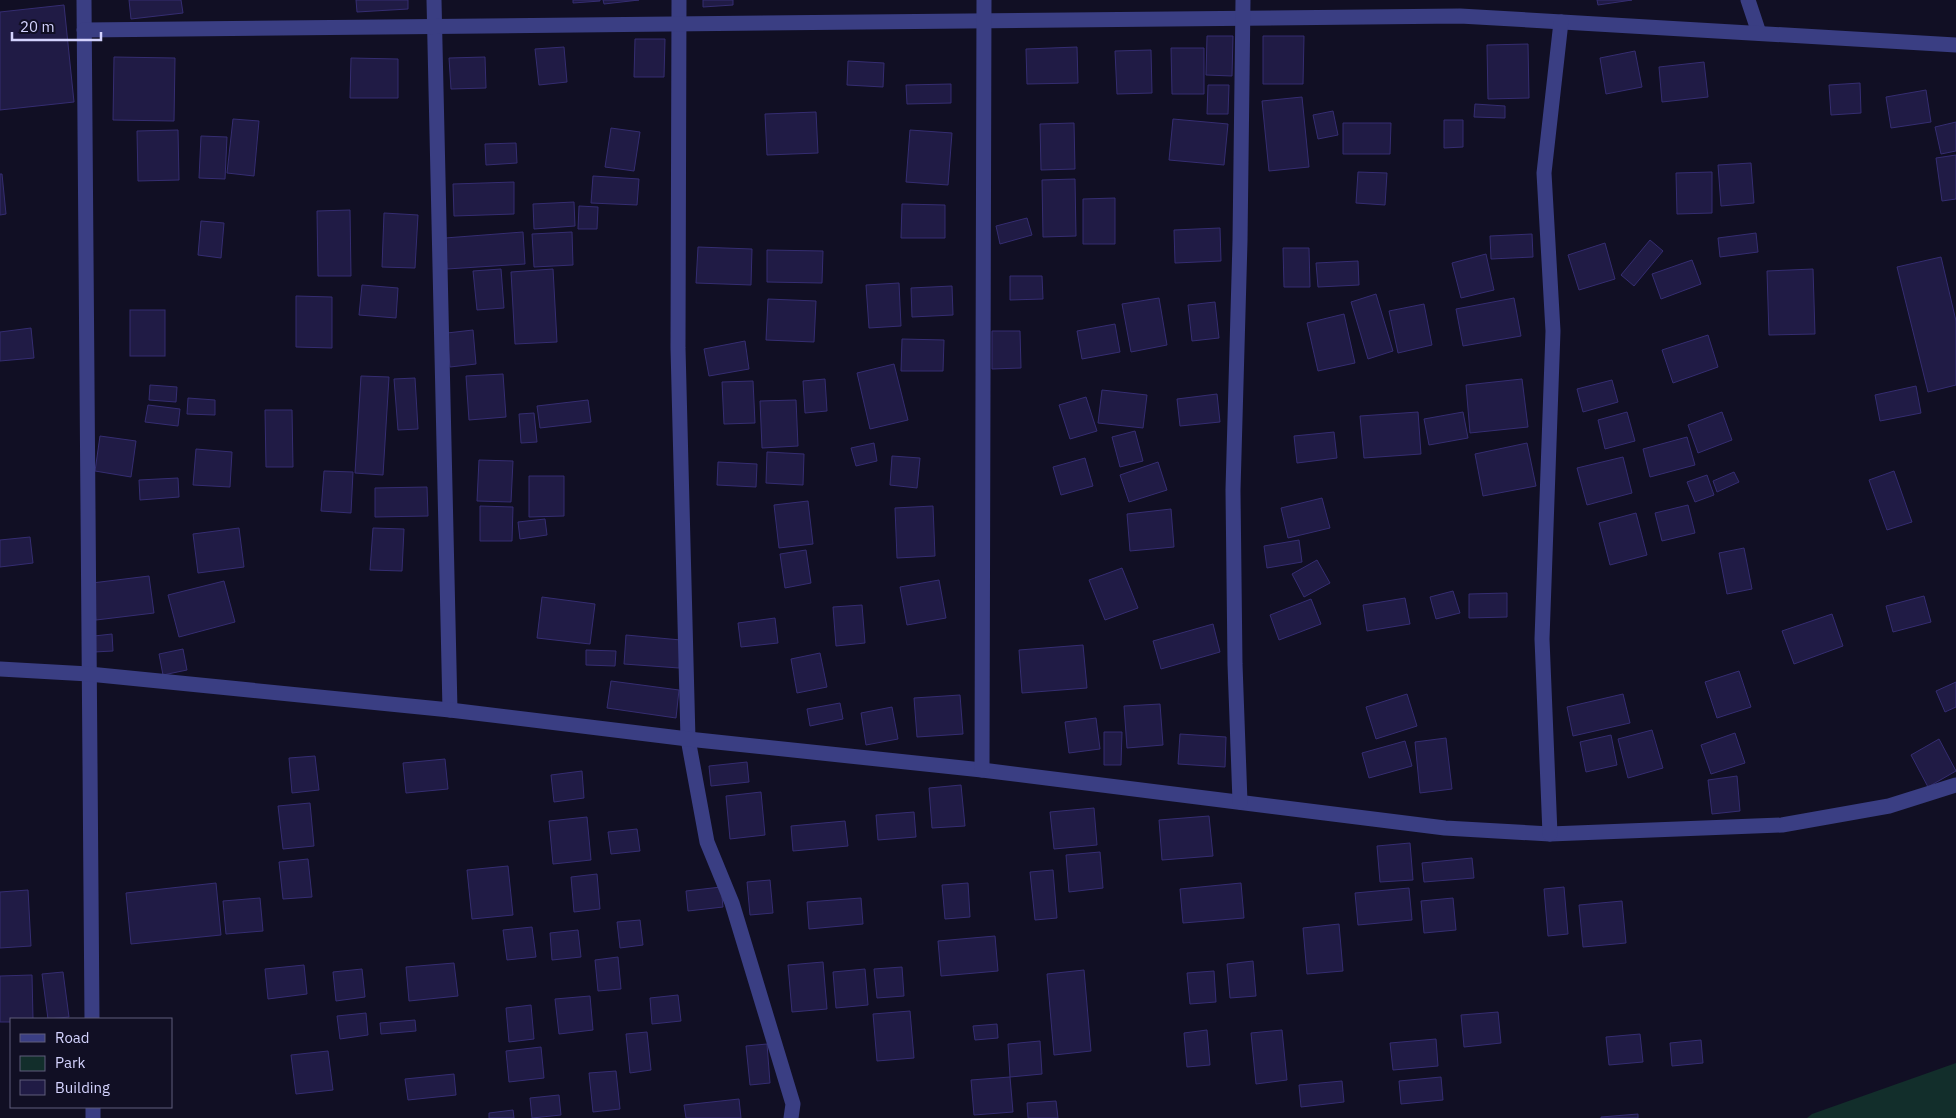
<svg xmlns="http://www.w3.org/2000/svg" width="1956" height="1118" font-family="'IBM Plex Sans',sans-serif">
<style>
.green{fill:#122e2b}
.building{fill:#201b45;stroke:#352d71}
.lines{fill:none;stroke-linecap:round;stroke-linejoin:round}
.minor{stroke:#3a3e83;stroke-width:15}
</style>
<rect width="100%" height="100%" fill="#110f24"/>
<!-- green -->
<polygon class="green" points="1956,1063 1956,1118 1807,1118 1812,1114"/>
<!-- building -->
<g class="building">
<polygon points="129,0 181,0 183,13 131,19"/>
<polygon points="356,0 408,0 408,9 357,12"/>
<polygon points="573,0 600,0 600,1 573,3"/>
<polygon points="603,0 639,0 604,4"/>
<polygon points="703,0 733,0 733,5 703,7"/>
<polygon points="1597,0 1632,0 1598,5"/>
<polygon points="64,5 74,102 0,110 0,12"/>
<polygon points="1207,36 1233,36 1232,76 1206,75"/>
<polygon points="1263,36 1304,36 1303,84 1263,84"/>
<polygon points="635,39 665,39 664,77 634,77"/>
<polygon points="1528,44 1529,98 1488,99 1487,45"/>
<polygon points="564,47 567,82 539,85 535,49"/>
<polygon points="1077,47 1078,83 1027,84 1026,49"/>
<polygon points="1171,48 1204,48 1204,94 1172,94"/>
<polygon points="1151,50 1152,93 1117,94 1115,51"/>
<polygon points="1635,51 1642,87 1606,94 1600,58"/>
<polygon points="114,57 175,58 174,121 113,120"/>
<polygon points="485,57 486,88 451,89 449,58"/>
<polygon points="351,58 398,59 398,98 350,98"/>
<polygon points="848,61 884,63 883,87 847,85"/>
<polygon points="1704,62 1708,97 1662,102 1659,67"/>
<polygon points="1860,83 1861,113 1831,115 1829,85"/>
<polygon points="951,84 951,103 907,104 906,85"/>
<polygon points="1208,85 1229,85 1228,114 1207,114"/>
<polygon points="1926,90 1931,122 1891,128 1886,97"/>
<polygon points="1302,97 1309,167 1269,171 1262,101"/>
<polygon points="1475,104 1505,106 1505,118 1474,117"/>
<polygon points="1333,111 1338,135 1318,139 1313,115"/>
<polygon points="816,112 818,153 767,155 765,114"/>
<polygon points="233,119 259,121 254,176 227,173"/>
<polygon points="1173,119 1228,124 1224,165 1169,160"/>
<polygon points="1444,120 1463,120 1463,147 1444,148"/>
<polygon points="1956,122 1956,151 1941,154 1935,127"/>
<polygon points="1074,123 1075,169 1041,170 1040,124"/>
<polygon points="1343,123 1391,123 1390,154 1343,154"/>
<polygon points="611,128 640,132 634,171 605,167"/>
<polygon points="178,130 179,180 138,181 137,131"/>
<polygon points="910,130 952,133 948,185 906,182"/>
<polygon points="201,136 227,137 225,179 199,178"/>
<polygon points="516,143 517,163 486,165 485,144"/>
<polygon points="1956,155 1956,199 1942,201 1936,158"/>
<polygon points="1751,163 1754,203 1721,206 1718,165"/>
<polygon points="1358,172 1387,173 1385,205 1356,203"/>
<polygon points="1712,172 1712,213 1677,214 1676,173"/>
<polygon points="0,174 2,174 6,214 0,215"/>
<polygon points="593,176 639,179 637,205 591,203"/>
<polygon points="1075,179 1076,236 1043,237 1042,180"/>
<polygon points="514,182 514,214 454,216 453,184"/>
<polygon points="1115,198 1115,244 1083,244 1083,199"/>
<polygon points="574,202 575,226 534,229 533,204"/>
<polygon points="902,204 945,205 945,238 901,238"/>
<polygon points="579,206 598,207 597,229 578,229"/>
<polygon points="350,210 351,276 318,276 317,211"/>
<polygon points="384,213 418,215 415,268 382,267"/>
<polygon points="1027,218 1032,235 1000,244 996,226"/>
<polygon points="201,221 224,223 221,258 198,255"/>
<polygon points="1220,228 1221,261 1175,263 1174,230"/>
<polygon points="523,232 525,264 447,269 445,238"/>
<polygon points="572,232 573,265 534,267 532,234"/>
<polygon points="1756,233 1758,252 1720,257 1718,238"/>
<polygon points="1532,234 1533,257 1491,259 1490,236"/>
<polygon points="1650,240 1663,251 1634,286 1621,275"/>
<polygon points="1605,243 1615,279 1579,290 1568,255"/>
<polygon points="698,247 752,249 751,285 696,283"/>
<polygon points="1283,248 1309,248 1310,287 1284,287"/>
<polygon points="767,250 823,251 822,283 767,282"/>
<polygon points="1486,254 1494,290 1461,298 1452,263"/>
<polygon points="1941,257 1956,321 1956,385 1928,392 1897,267"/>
<polygon points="1692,260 1701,284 1661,299 1652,274"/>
<polygon points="1358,261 1359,285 1318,287 1316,263"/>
<polygon points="501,269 504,308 477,310 473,271"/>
<polygon points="553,269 557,342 515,344 511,272"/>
<polygon points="1813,269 1815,334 1769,335 1767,271"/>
<polygon points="1010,276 1042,276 1043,299 1010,300"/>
<polygon points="899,283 901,326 869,328 866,285"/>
<polygon points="362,285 398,288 396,318 359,315"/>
<polygon points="952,286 953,315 912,317 911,288"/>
<polygon points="1376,294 1393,351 1368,359 1351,302"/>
<polygon points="296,296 332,297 332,348 296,347"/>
<polygon points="1159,298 1167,345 1131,352 1122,304"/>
<polygon points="1514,298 1521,336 1463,346 1456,309"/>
<polygon points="768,299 816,301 814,342 766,340"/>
<polygon points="1215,302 1219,338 1192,341 1188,305"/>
<polygon points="1424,304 1432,345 1398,353 1389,311"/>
<rect x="130" y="310" width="35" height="46"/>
<polygon points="1344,314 1355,363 1318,371 1307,323"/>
<polygon points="1115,324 1120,352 1082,359 1077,331"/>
<polygon points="31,328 34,358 0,361 0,332"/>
<polygon points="473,330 476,364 450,367 447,333"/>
<polygon points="992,331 1020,331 1021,368 992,369"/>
<polygon points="1708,335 1718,367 1673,383 1662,350"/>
<polygon points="902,339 944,340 943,371 901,371"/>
<polygon points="745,341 749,369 709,376 704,349"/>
<polygon points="894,364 908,420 870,429 857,373"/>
<polygon points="503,374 506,417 469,420 466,376"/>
<polygon points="361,376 389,377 383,475 355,473"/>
<polygon points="415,378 418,429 398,430 394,379"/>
<polygon points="825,379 827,411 805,413 803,381"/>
<polygon points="1522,379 1528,427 1470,433 1466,385"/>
<polygon points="1612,380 1618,402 1583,412 1577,389"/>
<polygon points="753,381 755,423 724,424 722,382"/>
<polygon points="150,385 177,387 176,402 149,400"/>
<polygon points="1916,386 1921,413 1880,421 1875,395"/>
<polygon points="1102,390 1147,395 1143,428 1098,423"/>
<polygon points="1217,394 1220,422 1180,426 1177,399"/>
<polygon points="1086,397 1097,431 1070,439 1059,405"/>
<polygon points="188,398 215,400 215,415 187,414"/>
<polygon points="588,400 591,422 540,428 537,406"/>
<polygon points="796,400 798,446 762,448 760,401"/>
<polygon points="148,405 180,409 178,426 145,422"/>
<polygon points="265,410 292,410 293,467 266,467"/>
<polygon points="1418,412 1421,454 1364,458 1360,416"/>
<polygon points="1463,412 1468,438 1429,445 1424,419"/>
<polygon points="1627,412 1635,441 1605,449 1598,420"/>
<polygon points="1722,412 1732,440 1698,453 1688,425"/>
<polygon points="534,413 537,442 521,443 519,414"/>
<polygon points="1135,431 1143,461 1120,467 1112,437"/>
<polygon points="1334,432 1337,458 1297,463 1294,436"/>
<polygon points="100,436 136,441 131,477 95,471"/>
<polygon points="1687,437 1695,465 1650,477 1643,449"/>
<polygon points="874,443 877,461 856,466 851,448"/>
<polygon points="1527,443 1536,486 1483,496 1475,454"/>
<polygon points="196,449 232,452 230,487 193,485"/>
<polygon points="767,452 804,454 803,485 766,483"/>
<polygon points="892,456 920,458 917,488 890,485"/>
<polygon points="1623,457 1632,493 1587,505 1577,468"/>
<polygon points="1085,458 1093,486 1061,495 1053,467"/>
<polygon points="479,460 513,461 511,502 477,501"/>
<polygon points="718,462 757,464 756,487 717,485"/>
<polygon points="1158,462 1167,490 1129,502 1120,475"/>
<polygon points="324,471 353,472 351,513 321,511"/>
<polygon points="1894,471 1912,522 1887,530 1869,480"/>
<polygon points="1734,472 1739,482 1717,492 1713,481"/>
<polygon points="1707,475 1714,495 1695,502 1687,482"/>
<polygon points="529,476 564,476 564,516 529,517"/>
<polygon points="178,478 179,497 140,500 139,480"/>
<polygon points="427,487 428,516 375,517 375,488"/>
<polygon points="1322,498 1330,528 1288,538 1281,508"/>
<polygon points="808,501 813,544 779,548 774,505"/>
<polygon points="1688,505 1695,533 1662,541 1655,513"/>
<polygon points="480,506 513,507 512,541 480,541"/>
<polygon points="933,506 935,556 897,558 895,508"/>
<polygon points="1171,509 1174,547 1130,551 1127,514"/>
<polygon points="1636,513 1647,555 1610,565 1599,523"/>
<polygon points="545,519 547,535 520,539 518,522"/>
<polygon points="239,528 244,567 198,573 193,534"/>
<polygon points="373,528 404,529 402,571 370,570"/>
<polygon points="30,537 33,563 0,567 0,540"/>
<polygon points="1299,540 1302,562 1267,568 1264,546"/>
<polygon points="1744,548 1752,589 1727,594 1719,553"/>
<polygon points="806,550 811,583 785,588 780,554"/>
<polygon points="1317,560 1330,583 1304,597 1292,574"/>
<polygon points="1122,568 1138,608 1105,620 1089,580"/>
<polygon points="149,576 154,613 96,620 92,583"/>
<polygon points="939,580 946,618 907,625 900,587"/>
<polygon points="224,581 235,622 179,637 168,595"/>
<polygon points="1453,591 1460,613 1436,619 1430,597"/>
<polygon points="1507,593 1507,617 1469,618 1469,594"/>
<polygon points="1924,596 1931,622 1893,632 1886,606"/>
<polygon points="542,597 595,604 590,644 537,638"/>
<polygon points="1405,598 1410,624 1367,631 1363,605"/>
<polygon points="1311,599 1321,624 1279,640 1270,615"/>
<polygon points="862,605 865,643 836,646 833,607"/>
<polygon points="1832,614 1843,646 1794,664 1782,631"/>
<polygon points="775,618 778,643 741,647 738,623"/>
<polygon points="1213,624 1220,652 1161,669 1153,641"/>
<polygon points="112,634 113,651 94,652 94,636"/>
<polygon points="626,635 681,640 679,668 624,664"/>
<polygon points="1083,645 1087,688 1022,693 1019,650"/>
<polygon points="183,649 187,670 163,675 159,654"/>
<polygon points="586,650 616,651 615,666 586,665"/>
<polygon points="820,653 827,687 797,693 791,659"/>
<polygon points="1739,671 1751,707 1717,718 1705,682"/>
<polygon points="611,681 679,690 676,718 607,708"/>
<polygon points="1956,682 1956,707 1945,712 1936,691"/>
<polygon points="1407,694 1417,726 1376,739 1366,707"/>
<polygon points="1623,694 1630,723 1573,736 1567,707"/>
<polygon points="960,695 963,734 917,737 914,698"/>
<polygon points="840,703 843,719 810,726 807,709"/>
<polygon points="1160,704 1163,745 1127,748 1124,706"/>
<polygon points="892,707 898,739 866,745 861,713"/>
<polygon points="1096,718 1100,749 1069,753 1065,722"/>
<polygon points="1652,730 1663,768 1628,778 1618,739"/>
<polygon points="1104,732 1122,732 1121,765 1104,765"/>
<polygon points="1735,733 1745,763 1711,774 1701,745"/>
<polygon points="1180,734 1226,737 1225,767 1178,764"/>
<polygon points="1611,735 1617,765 1586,772 1580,742"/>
<polygon points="1446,738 1452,789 1420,793 1415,742"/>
<polygon points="1939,739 1956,771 1928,787 1911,755"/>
<polygon points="1405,741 1412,766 1369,778 1362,753"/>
<polygon points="315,756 319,790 292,793 289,758"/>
<polygon points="445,759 448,789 406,793 403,763"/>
<polygon points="747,762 749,782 711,786 709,766"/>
<polygon points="582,771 584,798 554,802 551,775"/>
<polygon points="1737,776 1740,811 1712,814 1708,780"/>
<polygon points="961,785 965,826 932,828 929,788"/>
<polygon points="761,792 765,835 730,839 726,796"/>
<polygon points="310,803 314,846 283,849 278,806"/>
<polygon points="1094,808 1097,845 1054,849 1050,812"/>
<polygon points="914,812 916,837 878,840 876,815"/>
<polygon points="1209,816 1213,856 1162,860 1159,820"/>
<polygon points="587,817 591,860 553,864 549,821"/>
<polygon points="845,821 848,846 793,851 791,826"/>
<polygon points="637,829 640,851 611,854 608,832"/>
<polygon points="1410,843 1413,880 1380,882 1377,846"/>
<polygon points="1100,852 1103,888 1069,892 1066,855"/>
<polygon points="1472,858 1474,878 1424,882 1422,863"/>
<polygon points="308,859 312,897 283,899 279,862"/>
<polygon points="508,866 513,915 472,919 467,870"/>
<polygon points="1053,870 1057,918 1035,920 1030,872"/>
<polygon points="597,874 600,909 574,912 571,877"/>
<polygon points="770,880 773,913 750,915 747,882"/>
<polygon points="216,883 221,935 131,944 126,893"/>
<polygon points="968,883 970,917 945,919 942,885"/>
<polygon points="1241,883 1244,918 1183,923 1180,889"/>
<polygon points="721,887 723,907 688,911 686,891"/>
<polygon points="1564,887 1568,934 1548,936 1544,889"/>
<polygon points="1409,888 1412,920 1358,925 1355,893"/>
<polygon points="28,890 31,946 0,948 0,892"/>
<polygon points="260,898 263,931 226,934 223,901"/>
<polygon points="861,898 863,924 809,929 807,902"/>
<polygon points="1453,898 1456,930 1424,933 1421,901"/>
<polygon points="1622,901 1626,943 1583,947 1579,905"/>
<polygon points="640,920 643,945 620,948 617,922"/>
<polygon points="1339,924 1343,971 1307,974 1303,928"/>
<polygon points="532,927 536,957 507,960 503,930"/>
<polygon points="578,930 581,957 552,960 550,933"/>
<polygon points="995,936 998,971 941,976 938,941"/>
<polygon points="618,957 621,989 598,991 595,960"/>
<polygon points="1253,961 1256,996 1230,998 1227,964"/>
<polygon points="823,962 827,1009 792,1012 788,965"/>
<polygon points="454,963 458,996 409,1001 406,967"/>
<polygon points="304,965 307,994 268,999 265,969"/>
<polygon points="902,967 904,996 877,998 874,969"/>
<polygon points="362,969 365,997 336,1001 333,972"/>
<polygon points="865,969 868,1005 836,1008 833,972"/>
<polygon points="1084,970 1091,1051 1054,1055 1047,974"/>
<polygon points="1214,971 1216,1002 1190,1004 1187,973"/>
<polygon points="63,972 69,1017 48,1019 42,974"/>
<polygon points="32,975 33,1019 11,1019 11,1022 0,1022 0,976"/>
<polygon points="678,995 681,1021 652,1024 650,998"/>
<polygon points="590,996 593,1030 559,1034 555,999"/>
<polygon points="531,1005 534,1039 509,1042 506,1008"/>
<polygon points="910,1011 914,1058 877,1061 873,1014"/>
<polygon points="1498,1012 1501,1043 1464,1047 1461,1015"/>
<polygon points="366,1013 368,1035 340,1039 337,1016"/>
<polygon points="415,1020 416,1031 381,1034 380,1023"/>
<polygon points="997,1024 998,1038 975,1040 973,1026"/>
<polygon points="1207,1030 1210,1065 1187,1067 1184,1033"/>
<polygon points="1282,1030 1287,1080 1256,1084 1251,1033"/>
<polygon points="647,1032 651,1070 630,1073 626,1034"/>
<polygon points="1640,1034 1643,1062 1609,1065 1606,1037"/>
<polygon points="1436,1039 1438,1066 1393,1070 1390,1043"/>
<polygon points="1701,1040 1703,1063 1672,1066 1670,1043"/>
<polygon points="1040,1041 1042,1074 1010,1077 1008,1044"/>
<polygon points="767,1044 770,1083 750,1085 746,1046"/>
<polygon points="541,1047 544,1078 509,1082 506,1051"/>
<polygon points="328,1051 333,1090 296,1094 291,1055"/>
<polygon points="616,1071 620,1109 593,1112 589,1073"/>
<polygon points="454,1074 456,1095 408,1100 405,1079"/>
<polygon points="1010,1077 1013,1112 974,1115 971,1080"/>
<polygon points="1441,1077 1443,1100 1401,1104 1399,1081"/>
<polygon points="1342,1081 1344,1102 1301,1107 1299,1085"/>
<polygon points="559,1095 561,1115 532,1118 530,1098"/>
<polygon points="739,1099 741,1118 686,1118 684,1105"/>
<polygon points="1056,1101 1058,1118 1028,1118 1027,1103"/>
<polygon points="513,1110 514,1118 489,1118 489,1113"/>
<polygon points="1638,1114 1638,1118 1601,1118 1601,1117"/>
</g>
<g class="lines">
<!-- minor -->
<g class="minor">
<polyline points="84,0 92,1019"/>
<polyline points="434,0 450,710"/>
<polyline points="679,0 678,348 688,739 707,842 732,903 793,1104 791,1118"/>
<polyline points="1748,0 1759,33"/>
<polyline points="84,30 1460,16 1956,45"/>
<polyline points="0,669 89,674 450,710 688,739 982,770 1445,828 1550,834 1782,825 1889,806 1956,785"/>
<polyline points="982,770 984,0"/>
<polyline points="1240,802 1235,664 1233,490 1240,241 1243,0"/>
<polyline points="1550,834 1542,639 1553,331 1544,173 1561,22"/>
<polyline points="93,1107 93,1118"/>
</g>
</g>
<!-- legend -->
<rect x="10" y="1018" width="162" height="90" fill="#110f24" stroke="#5f5d7b"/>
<rect x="20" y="1034" width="25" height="8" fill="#3a3e83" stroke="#5f5d7b"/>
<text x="55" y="1043" font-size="15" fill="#d4d3fe">Road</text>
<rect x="20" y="1056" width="25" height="15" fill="#122e2b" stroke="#5f5d7b"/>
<text x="55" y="1068" font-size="15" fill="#d4d3fe">Park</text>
<rect x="20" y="1080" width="25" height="15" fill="#201b45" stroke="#5f5d7b"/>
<text x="55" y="1093" font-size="15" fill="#d4d3fe">Building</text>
<!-- scale -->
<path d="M12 32v8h89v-8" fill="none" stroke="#d4d3fe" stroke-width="2.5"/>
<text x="20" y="32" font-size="15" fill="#d4d3fe" stroke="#110f24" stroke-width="4" paint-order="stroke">20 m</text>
</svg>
